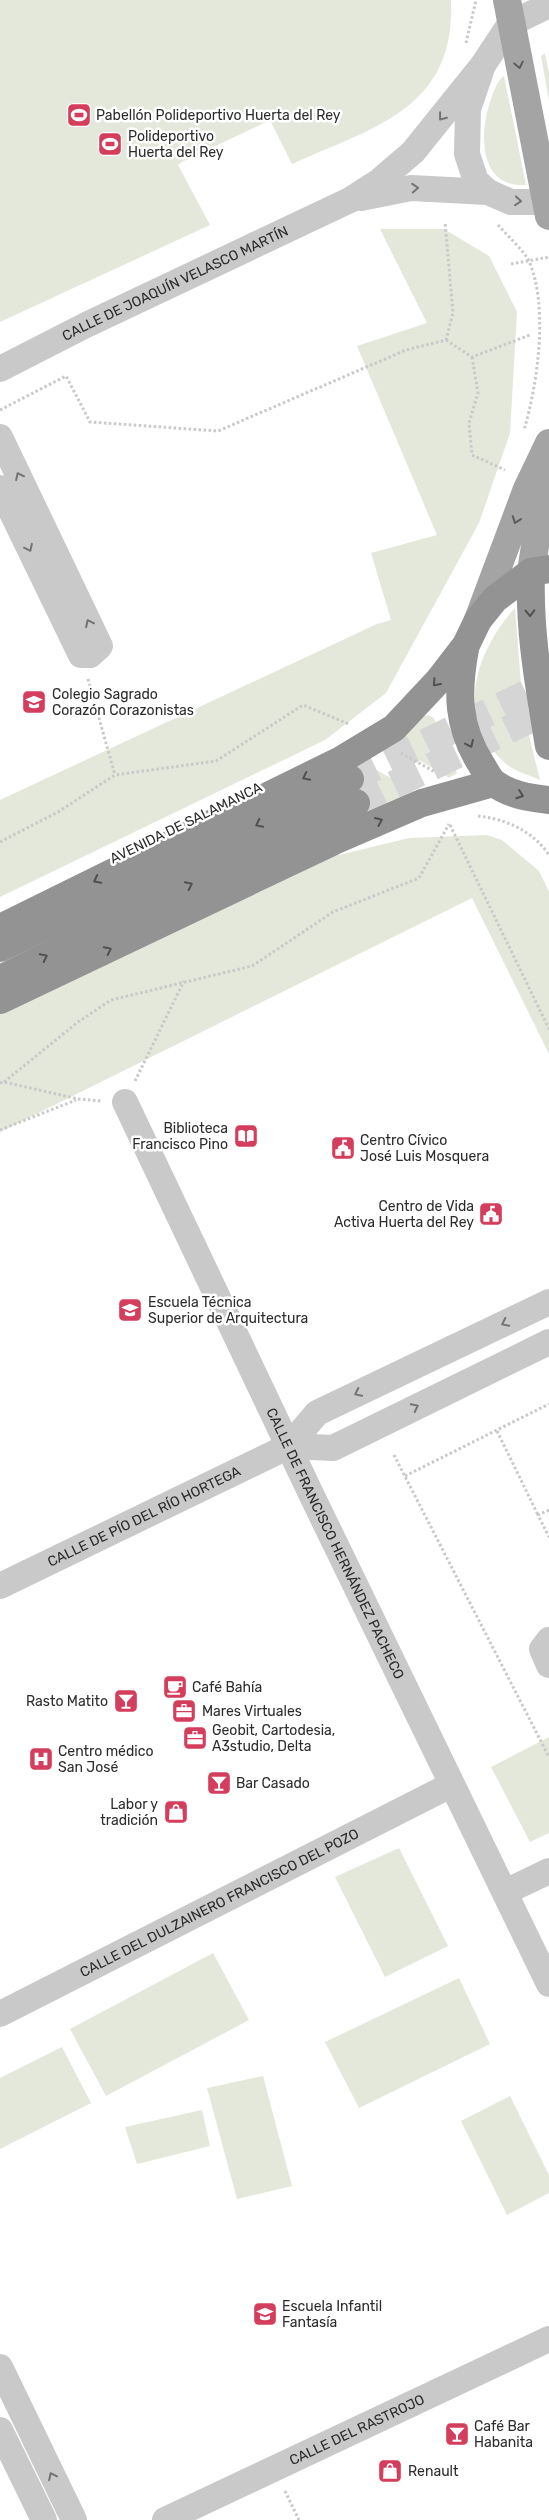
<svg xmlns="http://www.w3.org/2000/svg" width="549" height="2520" font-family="Rubik,sans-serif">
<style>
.green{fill:#e4e8da}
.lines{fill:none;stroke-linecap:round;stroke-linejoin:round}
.highway-tunnel{stroke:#d5d5d5;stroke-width:28;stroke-dasharray:28 14;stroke-linecap:butt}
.path{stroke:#c9c9c9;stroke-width:3;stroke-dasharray:2.5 2.5;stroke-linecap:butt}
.minor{stroke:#c9c9c9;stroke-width:26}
.major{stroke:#a4a4a4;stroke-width:28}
.highway{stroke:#939393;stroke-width:28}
.oneway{stroke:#5c5c5c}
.oneway2{stroke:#737373}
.oneway3{stroke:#505050}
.labels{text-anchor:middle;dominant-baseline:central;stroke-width:5;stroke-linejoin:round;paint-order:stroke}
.poi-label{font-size:14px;fill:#2c2c2c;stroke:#fff;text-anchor:start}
.street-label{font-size:14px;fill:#2c2c2c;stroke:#fff}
</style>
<rect width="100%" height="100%" fill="#fff"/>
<!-- green -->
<g class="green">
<path d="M 0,0 L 451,0 C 456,109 374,127 292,164 L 270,120 L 182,162 L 178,165 L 210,225 L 0,322 Z"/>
<polygon points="545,53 549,74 549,101 541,56"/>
<path d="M 504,76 L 526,185 C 478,188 479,132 491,99 C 494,91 497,81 504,76 Z"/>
<polygon points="380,229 444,229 489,256 517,312 510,433 479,523 386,693 325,740 0,897 0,800 377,624 391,620 371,553 437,535 357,346 427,323"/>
<path d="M 515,608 L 523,711 L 540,780 C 529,775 513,771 505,763 C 454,716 475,653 515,608 Z"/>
<polygon points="428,715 434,718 443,747 457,773 449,778 390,743 422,717"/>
<polygon points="364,763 418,793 384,809"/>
<polygon points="487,835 502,840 539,871 549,892 549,1054 472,898 0,1132 0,1014 335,856 409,838"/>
<polygon points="549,1737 549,1833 530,1842 491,1767"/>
<polygon points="399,1848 448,1946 385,1977 335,1877"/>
<polygon points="213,1953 249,2020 106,2096 70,2029"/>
<polygon points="459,1978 490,2044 359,2108 325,2042"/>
<polygon points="62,2047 91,2103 0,2149 0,2078"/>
<polygon points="263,2076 292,2186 237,2199 207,2088"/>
<polygon points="510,2096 549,2175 549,2193 507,2215 461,2121"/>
<polygon points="202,2110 210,2146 137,2164 125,2127"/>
</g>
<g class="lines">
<!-- highway-tunnel -->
<g class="highway-tunnel">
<polyline points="350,779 549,683"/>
<polyline points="356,803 549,710"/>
</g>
<!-- path -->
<g class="path">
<polyline points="466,43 476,0"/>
<path d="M 498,225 C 508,236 520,247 528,259 C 549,303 538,383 524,430"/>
<polyline points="511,264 549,257"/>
<polyline points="446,340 472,357 530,335"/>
<polyline points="472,357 478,393 469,423 472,455 505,470"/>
<polyline points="0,410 66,376 90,422 218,431 406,350 446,340 453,313 445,222"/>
<polyline points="88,679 115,775"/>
<polyline points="401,753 435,772"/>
<path d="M 478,816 C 506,819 533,831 549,855"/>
<polyline points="450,825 549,1029"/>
<polyline points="0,842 58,812 115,775 216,761 303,705 349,724"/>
<polyline points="135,1081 184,981"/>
<polyline points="4,1082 78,1022 111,1000 252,966 333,912 419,878 449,824"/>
<polyline points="0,1083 4,1082 78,1099 102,1101"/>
<polyline points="0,1130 76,1100"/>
<polyline points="497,1431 538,1515"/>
<polyline points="394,1455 549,1757"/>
<polyline points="405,1476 549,1404"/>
<polyline points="549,1510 538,1515 549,1537"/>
<polyline points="285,2491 299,2520"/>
</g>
<!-- minor -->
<g class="minor">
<polyline points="549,5 510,24 483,65 468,109 467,154 476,181 488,192 511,202 549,202"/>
<polyline points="361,198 411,188 488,192"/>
<path id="s1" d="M 0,369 L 86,325 L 350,200 L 378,182 L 413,152 L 483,65"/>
<polyline points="0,437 100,646 90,655 81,655 0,488"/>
<path id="s2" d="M 125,1102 L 313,1498 L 549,1984"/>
<polyline points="289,1446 333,1448 549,1342"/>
<path id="s3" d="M 0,1586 L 289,1446 L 317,1413 L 549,1302"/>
<polyline points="549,1640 542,1649 549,1665"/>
<polyline points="505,1892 549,1871"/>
<path id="s4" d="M 0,2014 L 439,1791"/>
<polyline points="0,2367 74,2520"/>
<polyline points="0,2430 44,2520"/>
<path id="s5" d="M 165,2520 L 549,2339"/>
</g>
<!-- major -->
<g class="major">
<polyline points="507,0 549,216"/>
<polyline points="531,572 546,475"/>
<polyline points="478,620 527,489 549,443"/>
</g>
<!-- highway -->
<g class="highway">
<path d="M 531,572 C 529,634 539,685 549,746"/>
<path d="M 465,649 C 457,692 457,726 481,764 C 485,770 489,779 494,783 C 510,795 530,798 549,800"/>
<polyline points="0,928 341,760 394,728 439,680 466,645 478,620 495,599 531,572 549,569"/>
<polyline points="0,948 350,779"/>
<polyline points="0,979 356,803"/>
<polyline points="0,1000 334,841 422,803 493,783"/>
</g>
</g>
<!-- one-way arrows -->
<defs><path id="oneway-chevron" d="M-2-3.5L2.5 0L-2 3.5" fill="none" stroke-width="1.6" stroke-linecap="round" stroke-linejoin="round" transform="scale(1.25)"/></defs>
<g class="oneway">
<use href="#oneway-chevron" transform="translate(519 65) rotate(78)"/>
<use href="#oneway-chevron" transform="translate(516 520) rotate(110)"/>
</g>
<g class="oneway2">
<use href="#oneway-chevron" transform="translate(442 117) rotate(128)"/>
<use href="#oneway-chevron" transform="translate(415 188) rotate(-4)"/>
<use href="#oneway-chevron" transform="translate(518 201) rotate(5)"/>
<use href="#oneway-chevron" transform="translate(19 476) rotate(-116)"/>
<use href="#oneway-chevron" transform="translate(29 548) rotate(64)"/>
<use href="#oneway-chevron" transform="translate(89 623) rotate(-116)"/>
<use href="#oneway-chevron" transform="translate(505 1323) rotate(154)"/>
<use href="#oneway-chevron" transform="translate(358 1393) rotate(154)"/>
<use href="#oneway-chevron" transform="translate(415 1407) rotate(-26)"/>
<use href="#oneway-chevron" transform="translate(52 2476) rotate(-116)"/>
</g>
<g class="oneway3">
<use href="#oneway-chevron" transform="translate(530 613) rotate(89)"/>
<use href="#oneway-chevron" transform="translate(436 683) rotate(132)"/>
<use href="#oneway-chevron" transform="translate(470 744) rotate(65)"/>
<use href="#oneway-chevron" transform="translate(306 777) rotate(154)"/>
<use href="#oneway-chevron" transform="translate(520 795) rotate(20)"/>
<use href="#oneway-chevron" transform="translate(379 821) rotate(-23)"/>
<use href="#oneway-chevron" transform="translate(259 824) rotate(154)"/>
<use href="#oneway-chevron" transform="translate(97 880) rotate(153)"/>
<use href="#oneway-chevron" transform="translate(189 885) rotate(-26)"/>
<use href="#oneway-chevron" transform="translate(108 950) rotate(-26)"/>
<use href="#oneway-chevron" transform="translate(44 957) rotate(-26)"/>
</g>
<!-- icons -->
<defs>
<symbol id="stadium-square" viewBox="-11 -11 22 22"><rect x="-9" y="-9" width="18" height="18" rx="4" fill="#d43d5c" stroke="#fff"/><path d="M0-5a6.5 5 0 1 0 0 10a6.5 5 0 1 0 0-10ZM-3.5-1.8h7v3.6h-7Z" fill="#fff"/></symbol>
<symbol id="school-square" viewBox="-11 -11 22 22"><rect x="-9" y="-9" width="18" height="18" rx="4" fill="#d43d5c" stroke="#fff"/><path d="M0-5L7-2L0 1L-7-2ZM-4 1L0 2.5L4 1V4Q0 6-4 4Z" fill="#fff"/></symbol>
<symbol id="library-square" viewBox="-11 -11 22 22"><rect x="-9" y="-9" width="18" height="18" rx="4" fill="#d43d5c" stroke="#fff"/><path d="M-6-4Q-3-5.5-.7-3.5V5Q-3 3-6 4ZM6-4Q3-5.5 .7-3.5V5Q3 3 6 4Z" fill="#fff"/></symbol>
<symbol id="civic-square" viewBox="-11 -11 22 22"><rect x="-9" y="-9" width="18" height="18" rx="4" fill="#d43d5c" stroke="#fff"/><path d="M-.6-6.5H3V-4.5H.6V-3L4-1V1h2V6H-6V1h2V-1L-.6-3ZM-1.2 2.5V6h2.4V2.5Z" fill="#fff"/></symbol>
<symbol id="university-square" viewBox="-11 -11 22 22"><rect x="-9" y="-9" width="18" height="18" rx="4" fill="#d43d5c" stroke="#fff"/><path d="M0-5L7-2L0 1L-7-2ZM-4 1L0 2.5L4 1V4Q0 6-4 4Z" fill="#fff"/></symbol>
<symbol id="cafe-square" viewBox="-11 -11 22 22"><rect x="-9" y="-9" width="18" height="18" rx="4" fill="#d43d5c" stroke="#fff"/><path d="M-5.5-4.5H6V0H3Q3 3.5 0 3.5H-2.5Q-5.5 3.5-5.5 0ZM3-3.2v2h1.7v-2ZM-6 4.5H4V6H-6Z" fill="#fff"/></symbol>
<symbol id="bar-square" viewBox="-11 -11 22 22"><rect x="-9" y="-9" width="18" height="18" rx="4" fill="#d43d5c" stroke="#fff"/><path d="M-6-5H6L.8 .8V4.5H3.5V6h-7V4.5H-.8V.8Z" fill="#fff"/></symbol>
<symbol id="office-square" viewBox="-11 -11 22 22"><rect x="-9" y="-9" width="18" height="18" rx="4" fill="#d43d5c" stroke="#fff"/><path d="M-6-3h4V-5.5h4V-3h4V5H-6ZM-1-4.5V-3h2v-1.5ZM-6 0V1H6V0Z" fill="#fff"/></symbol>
<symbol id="hospital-square" viewBox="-11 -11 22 22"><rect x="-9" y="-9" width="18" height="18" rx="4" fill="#d43d5c" stroke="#fff"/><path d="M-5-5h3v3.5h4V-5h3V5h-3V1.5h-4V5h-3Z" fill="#fff"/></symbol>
<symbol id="shop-square" viewBox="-11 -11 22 22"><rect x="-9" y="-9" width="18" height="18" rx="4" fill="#d43d5c" stroke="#fff"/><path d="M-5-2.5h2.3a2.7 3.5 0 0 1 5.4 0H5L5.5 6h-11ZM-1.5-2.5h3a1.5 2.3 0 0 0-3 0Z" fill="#fff"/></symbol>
</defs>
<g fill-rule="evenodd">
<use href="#stadium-square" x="65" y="101" width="28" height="28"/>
<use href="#stadium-square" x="96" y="130" width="28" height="28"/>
<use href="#school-square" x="20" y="688" width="28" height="28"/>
<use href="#library-square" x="232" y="1122" width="28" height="28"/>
<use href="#civic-square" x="329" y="1134" width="28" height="28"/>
<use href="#civic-square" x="477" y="1200" width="28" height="28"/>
<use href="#university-square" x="116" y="1296" width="28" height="28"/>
<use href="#cafe-square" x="161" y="1673" width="28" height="28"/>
<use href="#bar-square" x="112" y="1687" width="28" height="28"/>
<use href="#office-square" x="170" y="1697" width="28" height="28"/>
<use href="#office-square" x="181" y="1724" width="28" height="28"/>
<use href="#hospital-square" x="27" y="1745" width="28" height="28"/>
<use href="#bar-square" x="205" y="1769" width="28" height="28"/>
<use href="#shop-square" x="162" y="1798" width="28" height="28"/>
<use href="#school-square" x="251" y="2300" width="28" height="28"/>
<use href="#bar-square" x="443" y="2420" width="28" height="28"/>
<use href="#shop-square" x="376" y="2457" width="28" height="28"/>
</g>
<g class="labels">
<!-- poi labels -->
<g class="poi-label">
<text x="96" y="115">Pabellón Polideportivo Huerta del Rey</text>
<text x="128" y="136">Polideportivo<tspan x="128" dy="16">Huerta del Rey</tspan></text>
<text x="52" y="694">Colegio Sagrado<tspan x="52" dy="16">Corazón Corazonistas</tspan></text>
<text x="228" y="1128" text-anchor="end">Biblioteca<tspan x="228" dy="16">Francisco Pino</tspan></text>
<text x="360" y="1140">Centro Cívico<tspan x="360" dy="16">José Luis Mosquera</tspan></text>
<text x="474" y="1206" text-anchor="end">Centro de Vida<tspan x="474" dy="16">Activa Huerta del Rey</tspan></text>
<text x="148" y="1302">Escuela Técnica<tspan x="148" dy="16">Superior de Arquitectura</tspan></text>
<text x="192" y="1687">Café Bahía</text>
<text x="108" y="1701" text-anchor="end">Rasto Matito</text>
<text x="202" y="1711">Mares Virtuales</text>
<text x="212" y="1730">Geobit, Cartodesia,<tspan x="212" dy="16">A3studio, Delta</tspan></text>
<text x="58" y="1751">Centro médico<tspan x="58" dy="16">San José</tspan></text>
<text x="236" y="1783">Bar Casado</text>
<text x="158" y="1804" text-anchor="end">Labor y<tspan x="158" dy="16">tradición</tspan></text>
<text x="282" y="2306">Escuela Infantil<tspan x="282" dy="16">Fantasía</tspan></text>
<text x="474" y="2426">Café Bar<tspan x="474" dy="16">Habanita</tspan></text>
<text x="408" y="2471">Renault</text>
</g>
<!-- street labels -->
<g class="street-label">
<text stroke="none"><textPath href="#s1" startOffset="195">CALLE DE JOAQUÍN VELASCO MARTÍN</textPath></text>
<text transform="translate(186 823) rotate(-26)">AVENIDA DE SALAMANCA</text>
<text stroke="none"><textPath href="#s3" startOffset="160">CALLE DE PÍO DEL RÍO HORTEGA</textPath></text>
<text stroke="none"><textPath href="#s2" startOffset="489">CALLE DE FRANCISCO HERNÁNDEZ PACHECO</textPath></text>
<text stroke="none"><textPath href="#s4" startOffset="246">CALLE DEL DULZAINERO FRANCISCO DEL POZO</textPath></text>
<text stroke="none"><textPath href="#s5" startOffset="212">CALLE DEL RASTROJO</textPath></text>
</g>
</g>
</svg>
